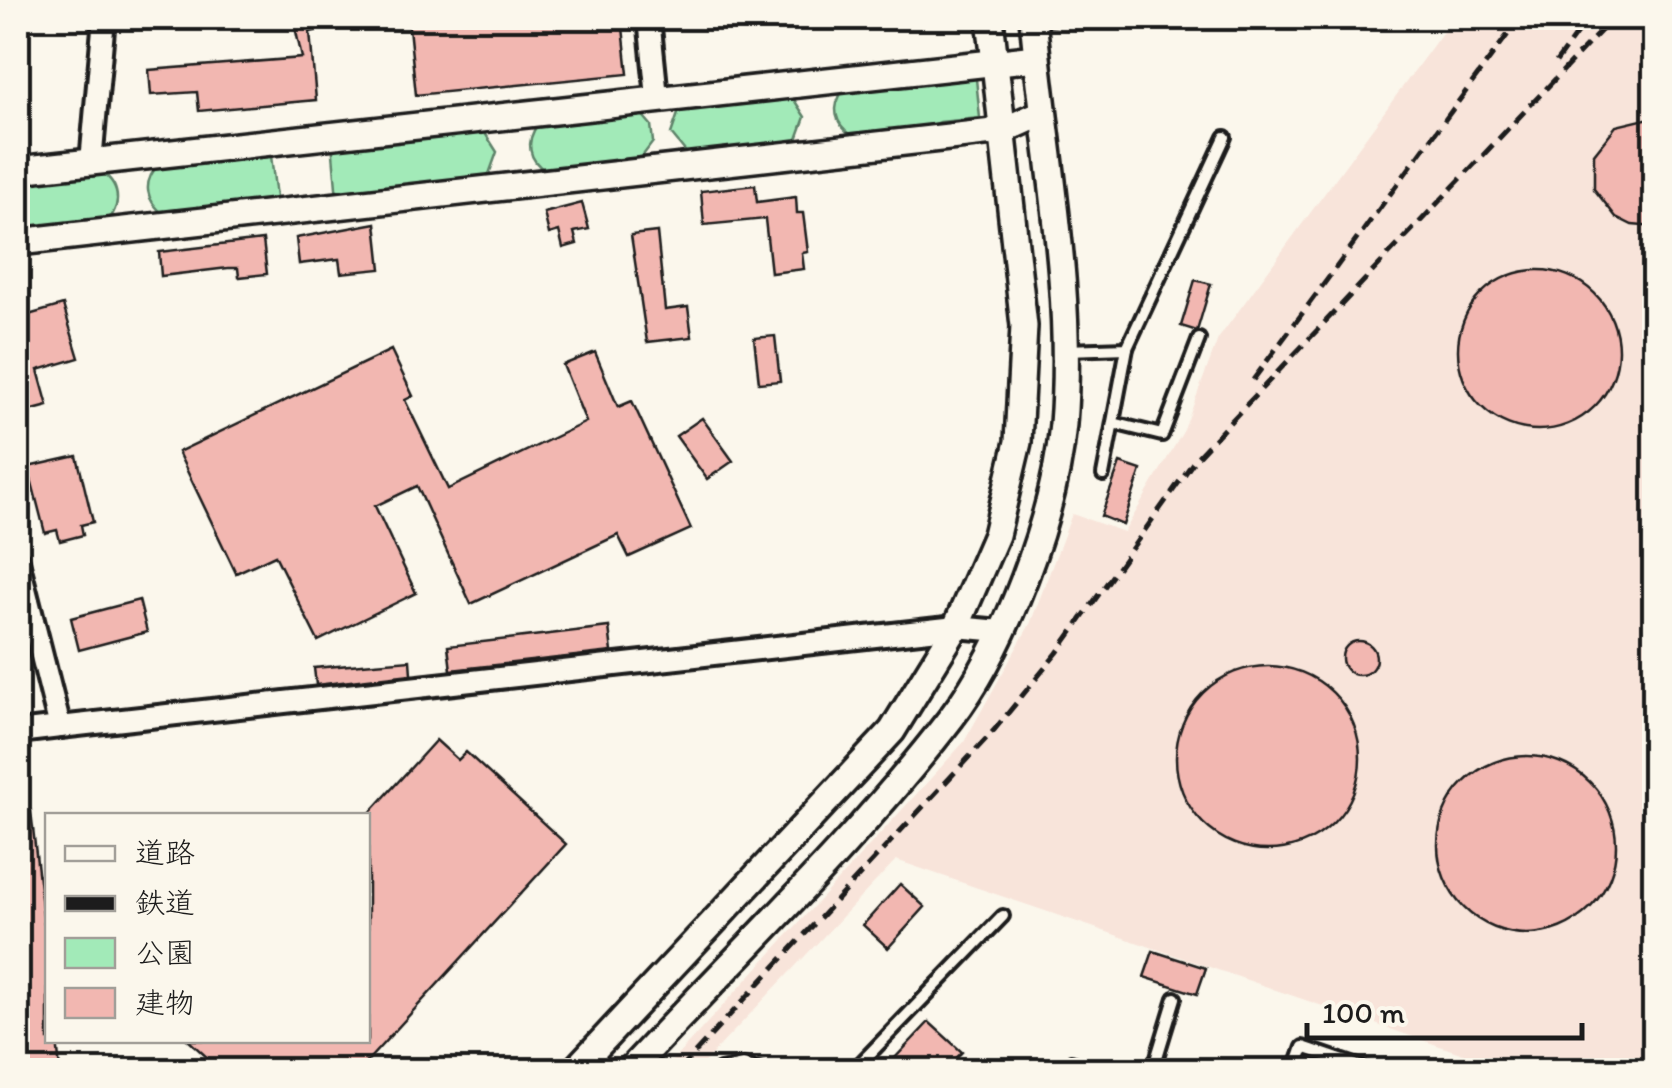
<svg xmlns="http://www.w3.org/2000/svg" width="1672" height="1088" font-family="Itim,'Klee One',sans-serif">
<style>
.built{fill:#f8e4da}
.green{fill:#a2eab8;stroke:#5f836a;stroke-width:2.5}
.building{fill:#f2b7b1;stroke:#1c1c1c;stroke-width:2.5}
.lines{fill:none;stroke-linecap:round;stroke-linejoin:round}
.service-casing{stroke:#1c1c1c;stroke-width:18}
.minor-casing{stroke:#1c1c1c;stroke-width:28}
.tertiary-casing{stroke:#1c1c1c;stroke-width:32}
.service{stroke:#fbf7ec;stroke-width:10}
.minor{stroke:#fbf7ec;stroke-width:20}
.tertiary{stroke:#fbf7ec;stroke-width:25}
.rail{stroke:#1c1c1c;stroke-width:5;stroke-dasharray:15 8;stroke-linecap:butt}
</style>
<rect width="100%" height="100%" fill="#fbf7ec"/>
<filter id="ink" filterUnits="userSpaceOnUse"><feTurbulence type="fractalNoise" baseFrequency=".01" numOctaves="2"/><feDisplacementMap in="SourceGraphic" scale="20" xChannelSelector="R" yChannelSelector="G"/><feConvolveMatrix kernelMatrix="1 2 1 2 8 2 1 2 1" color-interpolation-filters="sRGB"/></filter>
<g filter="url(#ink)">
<!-- built -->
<polygon class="built" points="1453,18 1654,18 1654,1070 1510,1070 896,860 697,1070 664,1070 964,742 1030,624 1072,514 1124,532 1184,430 1218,339"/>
<!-- green -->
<g class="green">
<path d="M 975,69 L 980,118 L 940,122 L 913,134 L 853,136 C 834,124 831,107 844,89 Z"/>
<polygon points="791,95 805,117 796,142 689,156 671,134 680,108"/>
<path d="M 639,111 L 651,125 L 653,142 L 637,163 L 547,172 C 528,160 525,142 538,124 Z"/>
<polygon points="483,130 497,152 488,177 337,199 332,142"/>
<path d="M 270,147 L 277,206 L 165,215 C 145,201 142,182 159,164 Z"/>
<path d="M 95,169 C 118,179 124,201 108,221 L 18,236 L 18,176 Z"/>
</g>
<!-- building -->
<g class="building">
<polygon points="293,18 344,18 345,24 310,32 316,100 199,111 197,92 151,95 149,70 302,58"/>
<polygon points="408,18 622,18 628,74 416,95"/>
<polygon points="1654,117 1654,227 1632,225 1616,217 1594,189 1594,154 1616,126"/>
<polygon points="755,185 757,202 796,197 797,213 803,213 808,252 802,253 804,269 771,273 765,219 704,225 701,191"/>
<polygon points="582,203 589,229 574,232 577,244 563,248 559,231 549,234 544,213"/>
<polygon points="376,223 381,269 341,273 339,259 299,264 296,238"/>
<polygon points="657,232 665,310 688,307 692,337 647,342 631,235"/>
<polygon points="263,240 267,274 239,277 238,268 228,268 161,276 159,252"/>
<circle cx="1538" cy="350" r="80"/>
<polygon points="1195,280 1211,284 1197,331 1181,326"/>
<polygon points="63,305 79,358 38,370 48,406 18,414 18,318"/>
<polygon points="775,336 780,381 759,383 754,338"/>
<polygon points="391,350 413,396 405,400 448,489 586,422 563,365 595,352 618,407 632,401 691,529 629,557 618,535 471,604 417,486 375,506 416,593 318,641 275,555 236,573 178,452"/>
<polygon points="702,418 733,461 707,479 676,436"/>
<polygon points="77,456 93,522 81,525 83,535 60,541 57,530 45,533 28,467"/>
<polygon points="1120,463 1141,470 1123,525 1101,516"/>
<polygon points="139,600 147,632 79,650 71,618"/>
<polygon points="609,627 612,652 451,670 448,646"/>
<circle cx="1359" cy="658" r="17"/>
<polygon points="410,660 411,674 316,685 314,668"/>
<circle cx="1268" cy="758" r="92"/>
<polygon points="436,740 458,760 466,752 566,844 359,1070 221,1070 188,1040 368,1040 368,815"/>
<circle cx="1527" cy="845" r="89"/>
<polygon points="31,811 48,958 48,1040 57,1040 60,1070 18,1070 18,813"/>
<polygon points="900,884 925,907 888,948 863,925"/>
<polygon points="1153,951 1206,968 1197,994 1144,977"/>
<polygon points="929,1022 962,1052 945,1070 908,1070 895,1058"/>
</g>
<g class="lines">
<defs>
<g id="service">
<polyline points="1034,20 1056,18"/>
<polyline points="1066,350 1127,348 1225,137"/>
<polyline points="1113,423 1162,435 1199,339"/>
<polyline points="1103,475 1127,348"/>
<polyline points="720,1070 743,1065 762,1070"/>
<polyline points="854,1070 1003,916"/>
<polyline points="1063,1070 1071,1062 1097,1070"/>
<polyline points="1153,1070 1175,998"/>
<polyline points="1295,1070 1303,1047 1370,1070"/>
</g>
<g id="minor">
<polyline points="649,18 657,97"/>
<polyline points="91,162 104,18"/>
<polyline points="18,561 60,727 956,627 1001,631"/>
<polyline points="18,732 60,727"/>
</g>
<g id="tertiary">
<polyline points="18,170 1036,58"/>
<polyline points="18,242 1002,131 1042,113"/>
<polyline points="575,1070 892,731 956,627 996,535 1018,442 1024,326 990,18"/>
<path d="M 630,1070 C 737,955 855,843 951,718 C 1006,646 1055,515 1063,424 C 1074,289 1045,151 1033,18"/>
</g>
</defs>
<!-- service casing -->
<use href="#service" class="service-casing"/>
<!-- minor casing -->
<use href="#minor" class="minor-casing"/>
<!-- tertiary casing -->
<use href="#tertiary" class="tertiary-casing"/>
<!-- service -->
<use href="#service" class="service"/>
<!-- minor -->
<use href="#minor" class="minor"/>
<!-- tertiary -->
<use href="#tertiary" class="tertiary"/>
<!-- rail -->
<g class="rail">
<polyline points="1556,62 1588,18"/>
<polyline points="1253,380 1520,18"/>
<polyline points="679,1070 995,729 1057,653 1197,457 1613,18"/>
</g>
</g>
</g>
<!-- margin -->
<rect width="1672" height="1088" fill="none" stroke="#fbf7ec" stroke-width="60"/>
<rect x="30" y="30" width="1612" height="1028" fill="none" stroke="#1c1c1c" stroke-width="4" filter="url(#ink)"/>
<!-- legend -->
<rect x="45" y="813" width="325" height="230" fill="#fbf7ec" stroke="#a29f99" stroke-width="2.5"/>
<rect x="65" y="846" width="50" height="15" fill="#fbf7ec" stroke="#a29f99" stroke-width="2.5"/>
<text x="135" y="863" font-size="30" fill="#1c1c1c">道路</text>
<rect x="65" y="896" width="50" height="15" fill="#1c1c1c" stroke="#a29f99" stroke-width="2.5"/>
<text x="135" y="913" font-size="30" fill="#1c1c1c">鉄道</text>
<rect x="65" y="938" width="50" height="30" fill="#a2eab8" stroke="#a29f99" stroke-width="2.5"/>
<text x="135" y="963" font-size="30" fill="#1c1c1c">公園</text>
<rect x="65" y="988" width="50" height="30" fill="#f2b7b1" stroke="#a29f99" stroke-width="2.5"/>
<text x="135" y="1013" font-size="30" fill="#1c1c1c">建物</text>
<!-- scale -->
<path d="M1307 1023v15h275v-15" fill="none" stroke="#1c1c1c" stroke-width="5"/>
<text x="1322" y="1023" font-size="30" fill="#1c1c1c" stroke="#fbf7ec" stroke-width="8" paint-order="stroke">100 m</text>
</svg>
